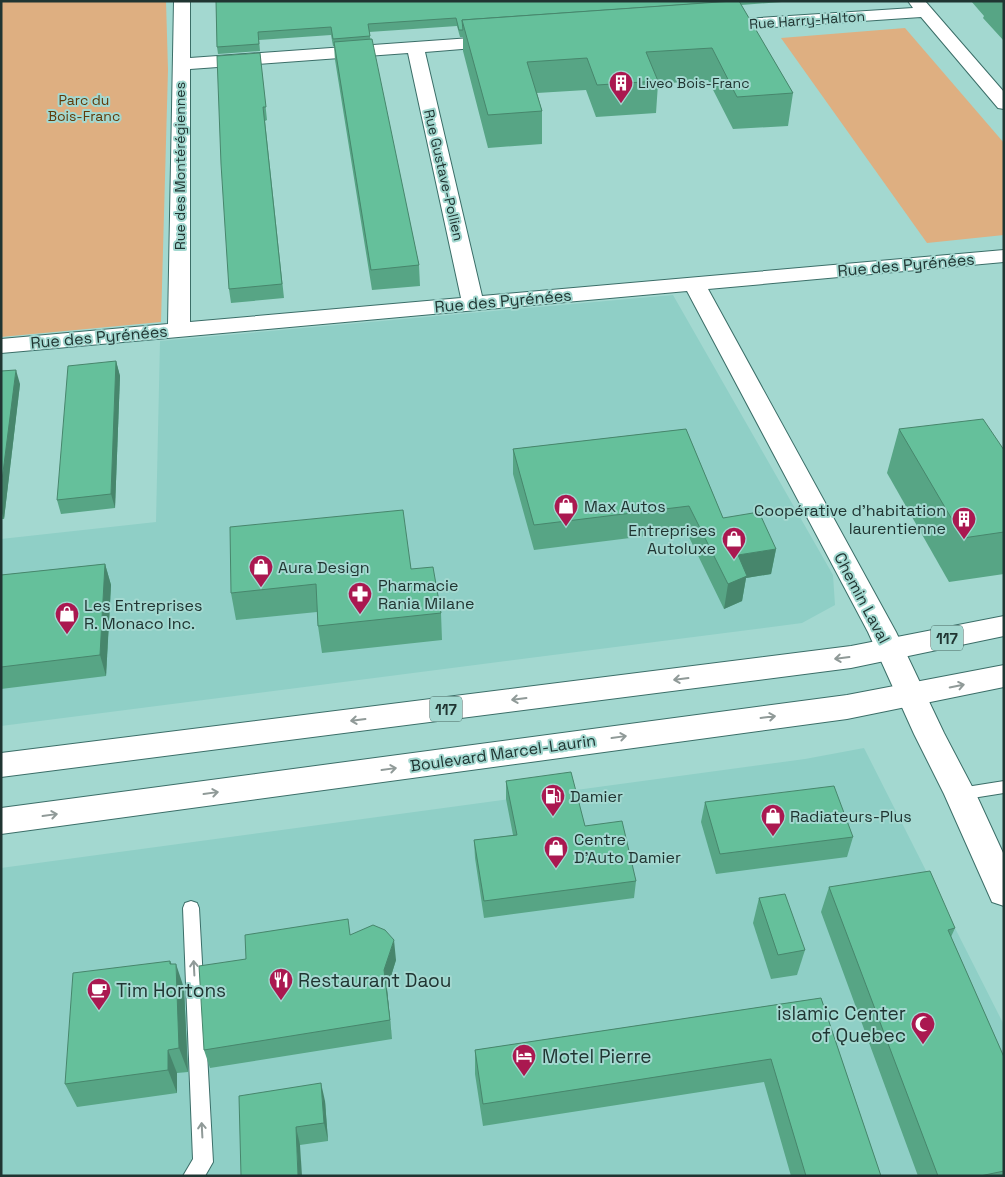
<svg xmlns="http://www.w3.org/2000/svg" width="1005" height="1177" font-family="'Space Grotesk',sans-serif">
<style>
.built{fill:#8fcfc6}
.green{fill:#deaf81}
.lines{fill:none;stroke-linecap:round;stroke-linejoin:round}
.lane-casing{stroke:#3b6e68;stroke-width:2}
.street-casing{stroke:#3b6e68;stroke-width:2}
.primary-casing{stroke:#3b6e68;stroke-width:2}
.lane{fill:#fff;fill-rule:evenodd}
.street{fill:#fff;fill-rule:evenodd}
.primary{fill:#fff;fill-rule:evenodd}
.wall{fill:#57a585}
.shaded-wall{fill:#47866c}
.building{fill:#65c09b;stroke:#47866c}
.oneway{stroke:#909a98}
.labels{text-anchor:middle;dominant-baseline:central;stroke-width:4;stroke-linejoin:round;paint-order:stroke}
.far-street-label{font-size:14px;fill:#203532;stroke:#a3d8d0}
.far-poi-label{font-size:14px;fill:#203532;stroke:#a3d8d0;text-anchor:start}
.far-park-label{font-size:14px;fill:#603a0a;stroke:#a3d8d0}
.shield{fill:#a3d8d0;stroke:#476661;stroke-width:1}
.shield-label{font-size:15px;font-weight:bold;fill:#203532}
.street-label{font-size:16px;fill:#203532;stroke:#a3d8d0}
.poi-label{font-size:16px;fill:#203532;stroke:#a3d8d0;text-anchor:start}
.near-poi-label{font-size:19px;fill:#203532;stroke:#a3d8d0;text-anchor:start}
</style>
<rect width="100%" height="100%" fill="#a3d8d0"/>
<!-- built -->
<g class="built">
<polygon points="673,295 833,575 835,605 802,623 1,726 1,539 156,522 160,341"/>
<polygon points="864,748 1004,1025 1004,1176 1,1176 1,868 805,759"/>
</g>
<!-- green -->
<g class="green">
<polygon points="1,1 166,1 168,70 161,322 1,337"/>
<polygon points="905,28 1004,143 1004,235 927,243 781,38"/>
</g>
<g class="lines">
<defs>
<g id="lane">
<polygon points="1004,781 1004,793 960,800 954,799 952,794 954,789 960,788"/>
<polygon points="191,901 197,903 199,908 213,1162 205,1176 183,1176 193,1159 183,908 185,903"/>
</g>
<g id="street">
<path d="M 174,1 L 190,1 L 190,58 L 499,36 L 505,37 L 508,41 L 505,45 L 499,46 L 425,52 L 482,296 L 1004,250 L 1004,262 L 708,289 L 896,632 L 944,733 L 976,794 L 1004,855 L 1004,906 L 992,902 L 944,794 L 914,734 L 868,632 L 687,291 L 1,353 L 1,339 L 168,324 ZM 408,53 L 461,298 L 190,322 L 190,69 Z"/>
<polygon points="908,1 925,1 1004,92 1004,109 998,108 921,17 714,31 708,30 706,26 708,22 714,21 913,8"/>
</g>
<g id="primary">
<polygon points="1004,616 1004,636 851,668 1,777 1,753 851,646"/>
<polygon points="1004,665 1004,687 847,719 1,834 1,808 847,695"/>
</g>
</defs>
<!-- lane casing -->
<use href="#lane" class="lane-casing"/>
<!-- street casing -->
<use href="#street" class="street-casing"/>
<!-- primary casing -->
<use href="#primary" class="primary-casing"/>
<!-- lane -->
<use href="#lane" class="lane"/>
<!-- street -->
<use href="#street" class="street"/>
<!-- primary -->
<use href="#primary" class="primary"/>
</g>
<!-- wall -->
<g class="wall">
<polygon points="216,1 795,1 741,5 793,93 788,126 733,129 708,80 658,84 656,113 596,117 586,90 537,93 542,111 542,144 488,148 463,51 463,37 460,37 457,26 369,32 419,265 420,286 372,290 335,60 334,46 333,46 331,35 259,40 260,51 218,54 217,47"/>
<polygon points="971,1 1004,1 1004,41 983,18 984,16"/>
<polygon points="260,53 267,120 265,121 284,298 231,303 229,289"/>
<polygon points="116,361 120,376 115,508 61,514 57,500"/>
<polygon points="1,371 20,384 4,519 1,519"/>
<polygon points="686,429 723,518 776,549 771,574 746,578 742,601 724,609 686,531 534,550 513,474 513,449"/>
<polygon points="899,429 1004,450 1004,574 949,582 887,473"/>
<polygon points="105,564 111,585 106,676 1,689 1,575"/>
<polygon points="411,569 441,613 442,640 322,653 318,626 317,612 236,620 231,593"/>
<polygon points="506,781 585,826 636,881 634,898 484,918 475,858 474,840 513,835 506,799"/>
<polygon points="705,802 853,837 847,857 716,874 701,822"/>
<polygon points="829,887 955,928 951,937 1004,1057 1004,1176 918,1176 821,912"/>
<polygon points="759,898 805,950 797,975 771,979 753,923"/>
<polygon points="351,935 396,960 387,989 392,1039 210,1068 204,1050 246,959"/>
<polygon points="170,961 184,988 188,1072 177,1073 177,1093 77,1107 65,1084"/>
<polygon points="821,998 881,1176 791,1176 764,1082 483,1126 475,1074 475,1050"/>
<polygon points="325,1101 328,1141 300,1145 241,1176"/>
</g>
<!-- shaded-wall -->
<g class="shaded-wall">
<polygon points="116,361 120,376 115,508 111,494"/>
<polygon points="16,370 20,384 4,519 1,510 1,488"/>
<polygon points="776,549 771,574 746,578 742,601 724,609 728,584 738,555"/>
<polygon points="105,564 111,585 106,676 100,655"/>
<polygon points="394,940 396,960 387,989 392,1039 384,970"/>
<polygon points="170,961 177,981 176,964 184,988 188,1072 179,1048"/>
<polygon points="168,1050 177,1073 177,1093 168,1070"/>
<polygon points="321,1083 325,1101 328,1141 324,1123"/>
<polygon points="296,1127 300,1145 302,1176 298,1176"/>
</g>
<!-- building -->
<g class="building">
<polygon points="216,1 722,1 723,2 462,20 463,30 459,30 456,18 368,24 370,36 333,39 331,27 258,32 259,44 217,47"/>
<polygon points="733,1 739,1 793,93 737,97 712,48 646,52 658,81 597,85 587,58 527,62 542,111 488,115 462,20"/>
<polygon points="372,39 419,265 371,270 334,42"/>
<polygon points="260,53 266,107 263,107 282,284 229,289 221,164 217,56"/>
<polygon points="116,361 111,494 57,500 68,366"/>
<polygon points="16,370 1,488 1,371"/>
<polygon points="983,419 1004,450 1004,532 963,538 899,429"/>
<polygon points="686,429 723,518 759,512 776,549 738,555 747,576 728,584 689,506 534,525 513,449"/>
<polygon points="403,510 411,569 433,567 441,613 318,626 316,584 231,593 230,527"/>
<polygon points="105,564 100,655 1,667 1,575"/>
<polygon points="571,772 585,826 622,821 636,881 484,901 474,840 517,835 506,781"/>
<polygon points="834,786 853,837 720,854 705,802"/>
<polygon points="930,871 955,928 948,930 1004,1057 1004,1171 980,1176 938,1176 829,887"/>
<polygon points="785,894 805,950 778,955 759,898"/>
<polygon points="348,919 350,935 373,925 385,930 394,940 384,970 390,1020 204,1050 199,966 246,959 245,935"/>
<polygon points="170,961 170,964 176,964 179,1048 168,1050 168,1070 65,1084 73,973"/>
<polygon points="821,998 881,1176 806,1176 771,1059 483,1104 475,1050"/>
<polygon points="321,1083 324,1123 296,1127 298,1176 241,1176 239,1096"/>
</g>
<!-- one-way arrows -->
<defs><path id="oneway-shaft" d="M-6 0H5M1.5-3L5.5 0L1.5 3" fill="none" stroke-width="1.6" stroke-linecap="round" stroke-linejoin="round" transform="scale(1.25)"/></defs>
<g class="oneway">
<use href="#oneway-shaft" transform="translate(842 658) rotate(173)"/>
<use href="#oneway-shaft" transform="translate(681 679) rotate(173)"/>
<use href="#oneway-shaft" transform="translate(957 686) rotate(-11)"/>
<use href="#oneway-shaft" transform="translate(519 699) rotate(173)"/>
<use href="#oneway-shaft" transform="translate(768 717) rotate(-7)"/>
<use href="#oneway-shaft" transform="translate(358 720) rotate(173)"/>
<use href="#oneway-shaft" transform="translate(619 737) rotate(-8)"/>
<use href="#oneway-shaft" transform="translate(389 769) rotate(-8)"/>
<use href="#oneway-shaft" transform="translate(211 793) rotate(-8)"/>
<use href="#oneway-shaft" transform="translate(50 815) rotate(-8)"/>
<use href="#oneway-shaft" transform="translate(194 968) rotate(-93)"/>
<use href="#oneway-shaft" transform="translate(202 1130) rotate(-93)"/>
</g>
<!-- icons -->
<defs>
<symbol id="building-pin" viewBox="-11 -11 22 30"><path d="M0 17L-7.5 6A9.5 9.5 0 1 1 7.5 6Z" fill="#aa1850" stroke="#a3d8d0"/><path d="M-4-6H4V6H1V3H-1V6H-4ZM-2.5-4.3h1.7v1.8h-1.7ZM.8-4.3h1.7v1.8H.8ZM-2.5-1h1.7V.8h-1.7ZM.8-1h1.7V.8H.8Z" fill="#fff"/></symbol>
<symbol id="shop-pin" viewBox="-11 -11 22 30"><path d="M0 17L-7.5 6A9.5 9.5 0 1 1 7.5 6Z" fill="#aa1850" stroke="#a3d8d0"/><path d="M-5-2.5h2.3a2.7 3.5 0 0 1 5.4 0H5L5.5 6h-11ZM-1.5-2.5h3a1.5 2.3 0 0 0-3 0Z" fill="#fff"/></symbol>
<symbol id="pharmacy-pin" viewBox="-11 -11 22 30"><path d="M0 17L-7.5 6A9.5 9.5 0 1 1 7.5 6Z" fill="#aa1850" stroke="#a3d8d0"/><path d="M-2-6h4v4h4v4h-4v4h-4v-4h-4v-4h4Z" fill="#fff"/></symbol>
<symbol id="fuel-pin" viewBox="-11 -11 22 30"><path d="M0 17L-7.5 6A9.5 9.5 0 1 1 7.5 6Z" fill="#aa1850" stroke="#a3d8d0"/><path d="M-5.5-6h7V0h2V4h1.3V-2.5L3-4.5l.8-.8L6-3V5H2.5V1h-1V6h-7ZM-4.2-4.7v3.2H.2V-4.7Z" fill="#fff"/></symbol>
<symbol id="restaurant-pin" viewBox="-11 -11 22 30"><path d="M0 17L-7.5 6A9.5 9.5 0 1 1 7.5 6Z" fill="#aa1850" stroke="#a3d8d0"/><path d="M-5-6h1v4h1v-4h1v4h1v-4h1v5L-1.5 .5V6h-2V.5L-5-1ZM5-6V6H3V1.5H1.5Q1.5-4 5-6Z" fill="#fff"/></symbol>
<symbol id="cafe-pin" viewBox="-11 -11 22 30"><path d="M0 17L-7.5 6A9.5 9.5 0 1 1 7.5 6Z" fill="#aa1850" stroke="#a3d8d0"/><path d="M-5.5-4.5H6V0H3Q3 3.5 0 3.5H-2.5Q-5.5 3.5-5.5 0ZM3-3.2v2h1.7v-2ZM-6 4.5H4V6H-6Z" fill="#fff"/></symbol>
<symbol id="mosque-pin" viewBox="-11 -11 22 30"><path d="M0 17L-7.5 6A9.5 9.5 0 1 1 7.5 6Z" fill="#aa1850" stroke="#a3d8d0"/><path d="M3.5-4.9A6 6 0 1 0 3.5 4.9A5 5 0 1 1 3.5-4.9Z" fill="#fff"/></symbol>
<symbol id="hotel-pin" viewBox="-11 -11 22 30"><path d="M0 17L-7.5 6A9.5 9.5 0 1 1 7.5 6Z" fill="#aa1850" stroke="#a3d8d0"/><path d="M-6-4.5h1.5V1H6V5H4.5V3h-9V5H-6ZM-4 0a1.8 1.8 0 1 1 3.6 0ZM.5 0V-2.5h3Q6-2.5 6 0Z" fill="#fff"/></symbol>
</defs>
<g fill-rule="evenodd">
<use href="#building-pin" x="607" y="69" width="28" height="38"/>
<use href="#shop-pin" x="552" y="492" width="28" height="38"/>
<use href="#building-pin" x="950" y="505" width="28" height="38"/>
<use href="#shop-pin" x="720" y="525" width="28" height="38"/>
<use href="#shop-pin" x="247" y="553" width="28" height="38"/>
<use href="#pharmacy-pin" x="346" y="580" width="28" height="38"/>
<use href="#shop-pin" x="53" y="600" width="28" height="38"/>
<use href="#fuel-pin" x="539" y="782" width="28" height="38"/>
<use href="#shop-pin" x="759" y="802" width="28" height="38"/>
<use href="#shop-pin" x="542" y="834" width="28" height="38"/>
<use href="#restaurant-pin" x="267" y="966" width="28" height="38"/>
<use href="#cafe-pin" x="85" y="976" width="28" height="38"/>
<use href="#mosque-pin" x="909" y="1010" width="28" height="38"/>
<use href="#hotel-pin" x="510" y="1042" width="28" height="38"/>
</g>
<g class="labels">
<!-- far-street labels -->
<g class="far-street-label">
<text transform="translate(807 20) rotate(-4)">Rue Harry-Halton</text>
<text transform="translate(180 166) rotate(-90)">Rue des Montérégiennes</text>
<text transform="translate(444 175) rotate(77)">Rue Gustave-Pollien</text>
</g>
<!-- far-poi labels -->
<g class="far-poi-label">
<text x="638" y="83">Liveo Bois-Franc</text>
</g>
<!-- far-park labels -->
<g class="far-park-label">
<text x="84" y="100">Parc du<tspan x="84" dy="16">Bois-Franc</tspan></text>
</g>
<!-- shield labels -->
<g class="shield">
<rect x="931" y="625.5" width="32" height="25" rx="4"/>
<rect x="430" y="696.5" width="32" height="25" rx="4"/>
</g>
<g class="shield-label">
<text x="947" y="638">117</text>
<text x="446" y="709">117</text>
</g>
<!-- street labels -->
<g class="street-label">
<text transform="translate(906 265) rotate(-5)">Rue des Pyrénées</text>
<text transform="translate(503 301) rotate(-5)">Rue des Pyrénées</text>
<text transform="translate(99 337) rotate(-5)">Rue des Pyrénées</text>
<text transform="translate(862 598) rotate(62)">Chemin Laval</text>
<text transform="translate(503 753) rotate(-8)">Boulevard Marcel-Laurin</text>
</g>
<!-- poi labels -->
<g class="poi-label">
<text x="584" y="506">Max Autos</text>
<text x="946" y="510" text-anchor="end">Coopérative d’habitation<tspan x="946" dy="18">laurentienne</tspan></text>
<text x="716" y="530" text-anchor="end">Entreprises<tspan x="716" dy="18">Autoluxe</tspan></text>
<text x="278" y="567">Aura Design</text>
<text x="378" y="585">Pharmacie<tspan x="378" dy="18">Rania Milane</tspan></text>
<text x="84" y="605">Les Entreprises<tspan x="84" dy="18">R. Monaco Inc.</tspan></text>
<text x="570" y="796">Damier</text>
<text x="790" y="816">Radiateurs-Plus</text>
<text x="574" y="839">Centre<tspan x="574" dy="18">D'Auto Damier</tspan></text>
</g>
<!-- near-poi labels -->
<g class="near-poi-label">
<text x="298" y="980">Restaurant Daou</text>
<text x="116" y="990">Tim Hortons</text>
<text x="906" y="1013" text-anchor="end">islamic Center<tspan x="906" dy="22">of Quebec</tspan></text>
<text x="542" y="1056">Motel Pierre</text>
</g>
</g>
<!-- border -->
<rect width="1005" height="1177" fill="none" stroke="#203532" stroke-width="5"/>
</svg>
